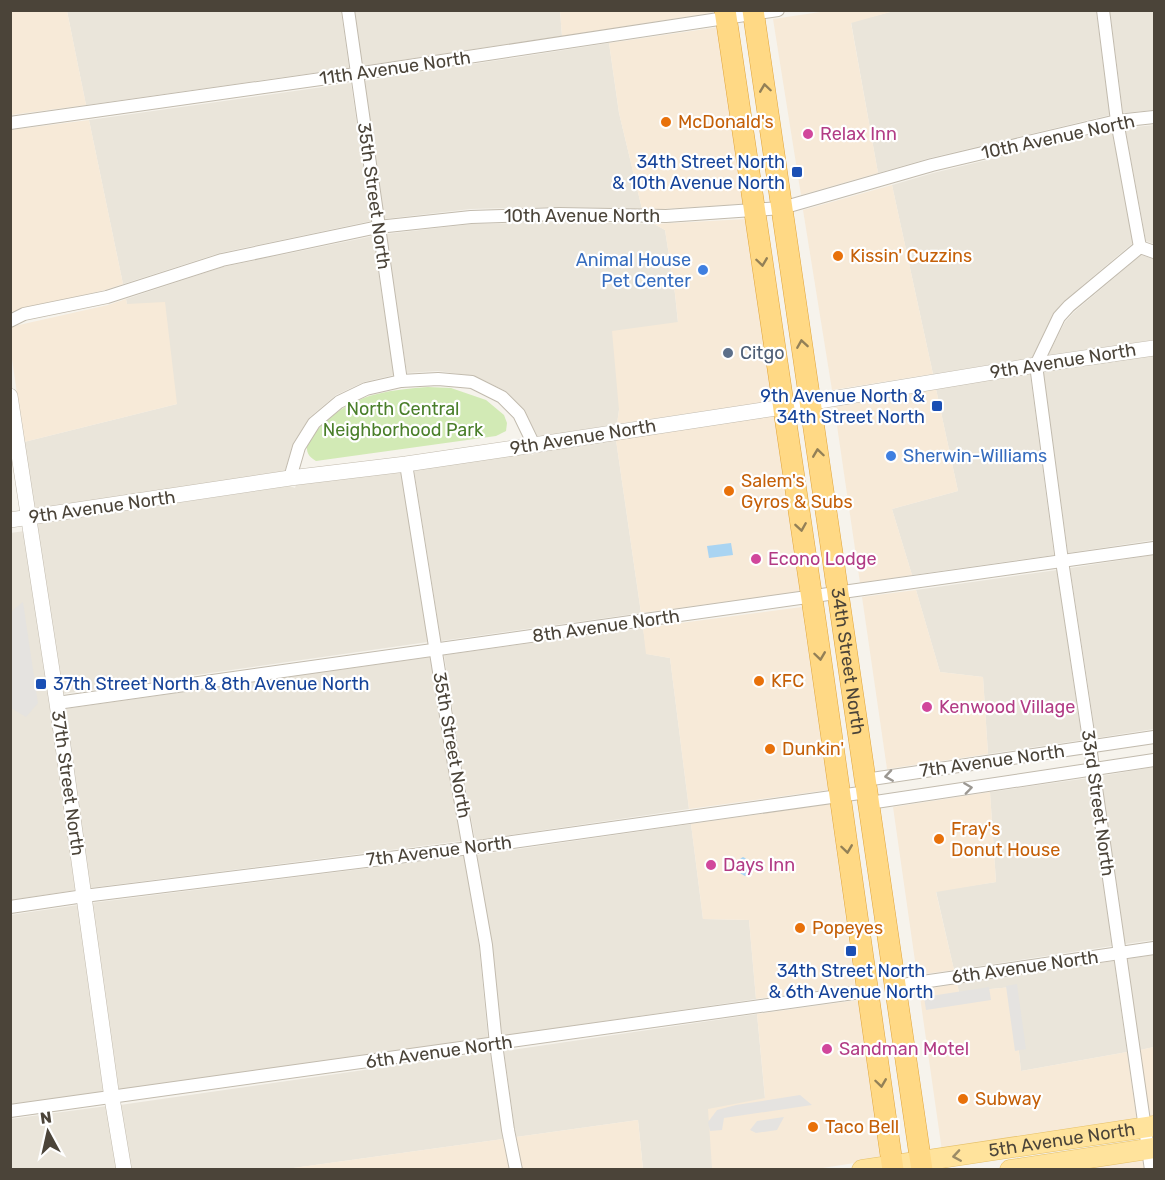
<svg xmlns="http://www.w3.org/2000/svg" width="1165" height="1180" font-family="Rubik,sans-serif">
<style>
.residential{fill:#eae5da}
.commercial{fill:#f7ead8}
.green{fill:#d2eab5}
.parking{fill:#e5e3e0}
.water{fill:#a9d4f2}
.lines{fill:none;stroke-linecap:round;stroke-linejoin:round}
.minor-casing{stroke:#c2bbae;stroke-width:14}
.tertiary-casing{stroke:#c2bbae;stroke-width:16}
.primary-casing{stroke:#e6c16a;stroke-width:21}
.trunk-casing{stroke:#e0a43c;stroke-width:22}
.minor{stroke:#fff;stroke-width:12}
.tertiary{stroke:#fff;stroke-width:15}
.primary{stroke:#ffe39c;stroke-width:20}
.trunk{stroke:#ffd985;stroke-width:21}
.oneway{stroke:#938057}
.oneway2{stroke:#9c9892}
.oneway3{stroke:#9c8c66}
.food-dot{fill:#e8710a;stroke:#fff;stroke-width:2}
.hotel-dot{fill:#d1479c;stroke:#fff;stroke-width:2}
.transit-dot{fill:#1a4fb4;stroke:#fff;stroke-width:2}
.shop-dot{fill:#3f7fe0;stroke:#fff;stroke-width:2}
.service-dot{fill:#5c6f8a;stroke:#fff;stroke-width:2}
.labels{text-anchor:middle;dominant-baseline:central;stroke-width:4.5;stroke-linejoin:round;paint-order:stroke}
.street-label{font-size:18px;fill:#4b4439;stroke:#fff}
.food-label{font-size:18px;fill:#c56008;stroke:#fff;text-anchor:start}
.hotel-label{font-size:18px;fill:#b23c85;stroke:#fff;text-anchor:start}
.transit-label{font-size:18px;fill:#164399;stroke:#fff;text-anchor:end}
.shop-label{font-size:18px;fill:#366cbe;stroke:#fff;text-anchor:end}
.service-label{font-size:18px;fill:#4e5e75;stroke:#fff;text-anchor:start}
.park-label{font-size:18px;fill:#4a7f2a;stroke:#fff}
</style>
<rect width="100%" height="100%" fill="#f6f3ec"/>
<!-- residential -->
<g class="residential">
<polygon points="67,11 341,11 349,68 86,105"/>
<polygon points="354,11 560,11 562,36 362,66"/>
<polygon points="894,11 1096,11 1110,115 930,158 878,173 851,22"/>
<polygon points="1110,11 1154,11 1154,110 1123,113"/>
<polygon points="609,43 619,113 642,209 559,207 471,209 384,219 364,81"/>
<polygon points="351,83 371,221 220,253 123,284 89,120"/>
<polygon points="1154,125 1154,244 1146,241 1125,128"/>
<polygon points="1112,130 1133,243 1065,300 1055,312 1032,358 933,374 892,185 933,173"/>
<polygon points="559,222 654,224 665,230 675,294 678,323 619,410 617,424 538,437 525,411 506,391 474,376 438,371 407,373 386,234 472,224"/>
<polygon points="373,236 394,375 364,382 336,395 310,417 294,442 285,471 35,509 24,442 177,404 127,304 126,299 223,267"/>
<polygon points="1141,255 1154,259 1154,340 1048,355 1065,322 1074,312"/>
<polygon points="1154,355 1154,540 1068,553 1043,371"/>
<polygon points="1030,373 1054,555 912,575 892,509 958,491 936,389"/>
<polygon points="616,440 641,613 441,641 414,470 531,453 532,455 537,452"/>
<polygon points="401,472 428,642 62,694 37,524 290,486 295,488 296,485"/>
<polygon points="25,531 76,890 11,900 10,533"/>
<polygon points="1154,555 1154,729 1096,738 1070,568"/>
<polygon points="1057,570 1082,740 988,754 983,677 940,672 916,590"/>
<polygon points="643,628 647,654 670,658 689,809 475,840 458,745 444,655"/>
<polygon points="430,657 445,748 461,841 89,888 64,709"/>
<polygon points="1154,767 1154,940 1125,944 1101,776"/>
<polygon points="1088,778 1112,946 954,970 936,891 996,882 990,792"/>
<polygon points="691,824 703,919 749,920 756,999 502,1036 492,945 477,855"/>
<polygon points="464,856 479,946 488,1038 117,1090 91,903"/>
<polygon points="78,905 104,1092 11,1104 10,915"/>
<polygon points="1154,955 1154,1047 1140,1050 1127,959"/>
<polygon points="1114,961 1127,1052 1021,1071 1012,987 959,992 957,984"/>
<polygon points="757,1014 765,1099 712,1168 704,1170 643,1169 638,1120 516,1137 504,1051"/>
<polygon points="490,1052 503,1139 286,1169 130,1169 120,1105"/>
<polygon points="107,1106 117,1169 11,1169 10,1119"/>
</g>
<!-- commercial -->
<g class="commercial">
<polygon points="11,10 67,11 86,105 11,115"/>
<polygon points="717,10 717,12 562,36 560,11"/>
<polygon points="827,11 894,11 851,23 878,173 801,195 773,19"/>
<polygon points="719,27 745,204 662,209 642,209 619,113 609,43"/>
<polygon points="89,120 123,284 105,290 11,312 11,130"/>
<polygon points="892,185 933,374 832,390 803,210"/>
<polygon points="747,219 773,401 617,424 619,410 612,331 678,322 675,294 665,230 654,224"/>
<polygon points="126,299 127,304 165,302 177,404 24,442 11,352 10,327 108,305"/>
<polygon points="936,389 958,491 892,509 912,575 860,583 834,405"/>
<polygon points="775,415 800,592 641,613 616,440"/>
<polygon points="916,590 940,672 983,677 988,754 887,769 862,597"/>
<polygon points="802,607 828,790 689,809 670,658 646,654 643,628"/>
<polygon points="990,792 996,882 936,892 954,970 917,975 893,807"/>
<polygon points="830,804 855,985 756,999 749,920 703,919 691,824"/>
<polygon points="957,984 959,992 1012,987 1021,1071 1127,1052 1137,1121 942,1151 919,990"/>
<polygon points="858,1000 880,1159 810,1170 704,1170 712,1168 708,1109 765,1098 757,1014"/>
<polygon points="1154,1047 1154,1118 1150,1119 1140,1050"/>
<polygon points="638,1120 643,1169 522,1169 516,1137"/>
<polygon points="503,1139 509,1169 286,1169"/>
<polygon points="1142,1157 1144,1169 1061,1170"/>
</g>
<!-- green -->
<path class="green" d="M 428,387 L 451,388 L 486,400 L 504,415 L 507,423 L 506,431 L 496,436 L 316,461 C 311,458 306,454 307,446 C 310,432 337,411 350,404 C 358,400 368,396 377,394 C 393,390 411,388 428,387 Z"/>
<!-- parking -->
<g class="parking">
<polygon points="23,602 38,703 26,717 11,708 10,703 11,612"/>
<polygon points="1017,984 1026,1049 1015,1051 1006,986"/>
<polygon points="989,987 991,1000 926,1010 924,997"/>
<polygon points="800,1095 812,1105 724,1118 722,1130 710,1131 708,1122 717,1110 736,1105"/>
<polygon points="784,1117 777,1130 756,1133 750,1130 757,1121"/>
</g>
<!-- water -->
<g class="water">
<polygon points="731,543 733,555 709,558 707,546"/>
<path d="M 743,857 C 751,860 753,872 745,876 L 738,872 L 736,866 L 737,866 L 738,860 Z"/>
</g>
<g class="lines">
<defs>
<g id="minor">
<polyline points="1103,10 1117,121 1140,247"/>
<polyline points="10,123 356,74 778,10"/>
<polyline points="10,321 24,314 107,297 222,260 378,227 471,217 559,214 666,216 782,208 932,165 1117,121 1154,117"/>
<polyline points="401,381 438,379 472,382 502,397 519,414 534,445"/>
<polyline points="406,464 451,747 486,945 496,1044 508,1130 516,1170"/>
<polyline points="290,478 299,447 314,423 339,402 366,389 401,381 348,10"/>
<path d="M 57,703 C 423,651 789,601 1154,548"/>
<polyline points="865,780 1154,737"/>
<polyline points="869,803 1154,760"/>
<polyline points="10,907 84,896 470,848 867,792"/>
<polyline points="895,986 1154,948"/>
<polyline points="10,1111 868,991"/>
<polyline points="1151,1170 1090,746 1062,561 1036,365 1059,317 1069,306 1140,247 1154,252"/>
</g>
<g id="tertiary">
<polyline points="10,396 57,703 112,1098 124,1170"/>
<polyline points="10,520 290,478 406,464 534,445 783,407 1036,365 1154,348"/>
</g>
<g id="primary">
<path id="s1" d="M 862,1170 L 1154,1126"/>
<polyline points="1010,1170 1154,1148"/>
</g>
<g id="trunk">
<polyline points="725,10 816,626 893,1170"/>
<path id="s2" d="M 753,10 L 922,1170"/>
</g>
</defs>
<!-- minor casing -->
<use href="#minor" class="minor-casing"/>
<!-- tertiary casing -->
<use href="#tertiary" class="tertiary-casing"/>
<!-- primary casing -->
<use href="#primary" class="primary-casing"/>
<!-- trunk casing -->
<use href="#trunk" class="trunk-casing"/>
<!-- minor -->
<use href="#minor" class="minor"/>
<!-- tertiary -->
<use href="#tertiary" class="tertiary"/>
<!-- primary -->
<use href="#primary" class="primary"/>
<!-- trunk -->
<use href="#trunk" class="trunk"/>
</g>
<!-- one-way arrows -->
<defs><path id="oneway-chevron" d="M-2-3.5L2.5 0L-2 3.5" fill="none" stroke-width="1.6" stroke-linecap="round" stroke-linejoin="round" transform="scale(1.5)"/></defs>
<g class="oneway">
<use href="#oneway-chevron" transform="translate(765 88) rotate(-98)"/>
<use href="#oneway-chevron" transform="translate(762 262) rotate(82)"/>
<use href="#oneway-chevron" transform="translate(802 344) rotate(-99)"/>
<use href="#oneway-chevron" transform="translate(818 453) rotate(-98)"/>
<use href="#oneway-chevron" transform="translate(801 527) rotate(81)"/>
<use href="#oneway-chevron" transform="translate(820 656) rotate(82)"/>
<use href="#oneway-chevron" transform="translate(847 849) rotate(82)"/>
<use href="#oneway-chevron" transform="translate(881 1083) rotate(82)"/>
</g>
<g class="oneway2">
<use href="#oneway-chevron" transform="translate(889 776) rotate(171)"/>
<use href="#oneway-chevron" transform="translate(968 788) rotate(-8)"/>
</g>
<use class="oneway3" href="#oneway-chevron" transform="translate(957 1156) rotate(171)"/>
<!-- markers -->
<g class="food-dot">
<circle cx="666" cy="122" r="6"/>
<circle cx="838" cy="256" r="6"/>
<circle cx="729" cy="491" r="6"/>
<circle cx="759" cy="681" r="6"/>
<circle cx="770" cy="749" r="6"/>
<circle cx="939" cy="839" r="6"/>
<circle cx="800" cy="928" r="6"/>
<circle cx="963" cy="1099" r="6"/>
<circle cx="813" cy="1127" r="6"/>
</g>
<g class="hotel-dot">
<circle cx="808" cy="134" r="6"/>
<circle cx="756" cy="559" r="6"/>
<circle cx="927" cy="707" r="6"/>
<circle cx="711" cy="865" r="6"/>
<circle cx="827" cy="1049" r="6"/>
</g>
<g class="transit-dot">
<rect x="791" y="166" width="12" height="12" rx="3"/>
<rect x="931" y="400" width="12" height="12" rx="3"/>
<rect x="35" y="678" width="12" height="12" rx="3"/>
<rect x="845" y="945" width="12" height="12" rx="3"/>
</g>
<g class="shop-dot">
<circle cx="703" cy="270" r="6"/>
<circle cx="891" cy="456" r="6"/>
</g>
<circle class="service-dot" cx="728" cy="353" r="6"/>
<g class="labels">
<!-- street labels -->
<g class="street-label">
<text transform="translate(395 68) rotate(-8)">11th Avenue North</text>
<text transform="translate(1058 137) rotate(-12)">10th Avenue North</text>
<text transform="translate(374 196) rotate(82)">35th Street North</text>
<text x="582" y="216">10th Avenue North</text>
<text transform="translate(1063 361) rotate(-9)">9th Avenue North</text>
<text transform="translate(583 437) rotate(-9)">9th Avenue North</text>
<text transform="translate(102 507) rotate(-8)">9th Avenue North</text>
<text transform="translate(606 626) rotate(-8)">8th Avenue North</text>
<text stroke="none"><textPath href="#s2" startOffset="658">34th Street North</textPath></text>
<text transform="translate(452 745) rotate(80)">35th Street North</text>
<text transform="translate(992 761) rotate(-8)">7th Avenue North</text>
<text transform="translate(68 783) rotate(82)">37th Street North</text>
<text transform="translate(1098 803) rotate(82)">33rd Street North</text>
<text transform="translate(439 851) rotate(-7)">7th Avenue North</text>
<text transform="translate(1025 967) rotate(-8)">6th Avenue North</text>
<text transform="translate(439 1052) rotate(-8)">6th Avenue North</text>
<text stroke="none"><textPath href="#s1" startOffset="202">5th Avenue North</textPath></text>
</g>
<!-- food labels -->
<g class="food-label">
<text x="678" y="122">McDonald's</text>
<text x="850" y="256">Kissin' Cuzzins</text>
<text x="741" y="481">Salem's<tspan x="741" dy="21">Gyros &amp; Subs</tspan></text>
<text x="771" y="681">KFC</text>
<text x="782" y="749">Dunkin'</text>
<text x="951" y="829">Fray's<tspan x="951" dy="21">Donut House</tspan></text>
<text x="812" y="928">Popeyes</text>
<text x="975" y="1099">Subway</text>
<text x="825" y="1127">Taco Bell</text>
</g>
<!-- hotel labels -->
<g class="hotel-label">
<text x="820" y="134">Relax Inn</text>
<text x="768" y="559">Econo Lodge</text>
<text x="939" y="707">Kenwood Village</text>
<text x="723" y="865">Days Inn</text>
<text x="839" y="1049">Sandman Motel</text>
</g>
<!-- transit labels -->
<g class="transit-label">
<text x="785" y="162">34th Street North<tspan x="785" dy="21">&amp; 10th Avenue North</tspan></text>
<text x="925" y="396">9th Avenue North &amp;<tspan x="925" dy="21">34th Street North</tspan></text>
<text x="53" y="684" text-anchor="start">37th Street North &amp; 8th Avenue North</text>
<text x="851" y="971" text-anchor="middle">34th Street North<tspan x="851" dy="21">&amp; 6th Avenue North</tspan></text>
</g>
<!-- shop labels -->
<g class="shop-label">
<text x="691" y="260">Animal House<tspan x="691" dy="21">Pet Center</tspan></text>
<text x="903" y="456" text-anchor="start">Sherwin-Williams</text>
</g>
<!-- service labels -->
<g class="service-label">
<text x="740" y="353">Citgo</text>
</g>
<!-- park labels -->
<g class="park-label">
<text x="403" y="409">North Central<tspan x="403" dy="21">Neighborhood Park</tspan></text>
</g>
</g>
<!-- border -->
<rect width="1165" height="1180" fill="none" stroke="#4b4439" stroke-width="24"/>
<!-- north arrow -->
<g transform="translate(48 1132) rotate(352)" stroke="#ffffff" stroke-width="4.5" paint-order="stroke">
<path d="M0-4.5L10 22L0 15L-10 22Z" fill="#4b4439"/>
<text y="-9" font-size="16" font-weight="bold" text-anchor="middle" fill="#4b4439">N</text>
</g>
</svg>
